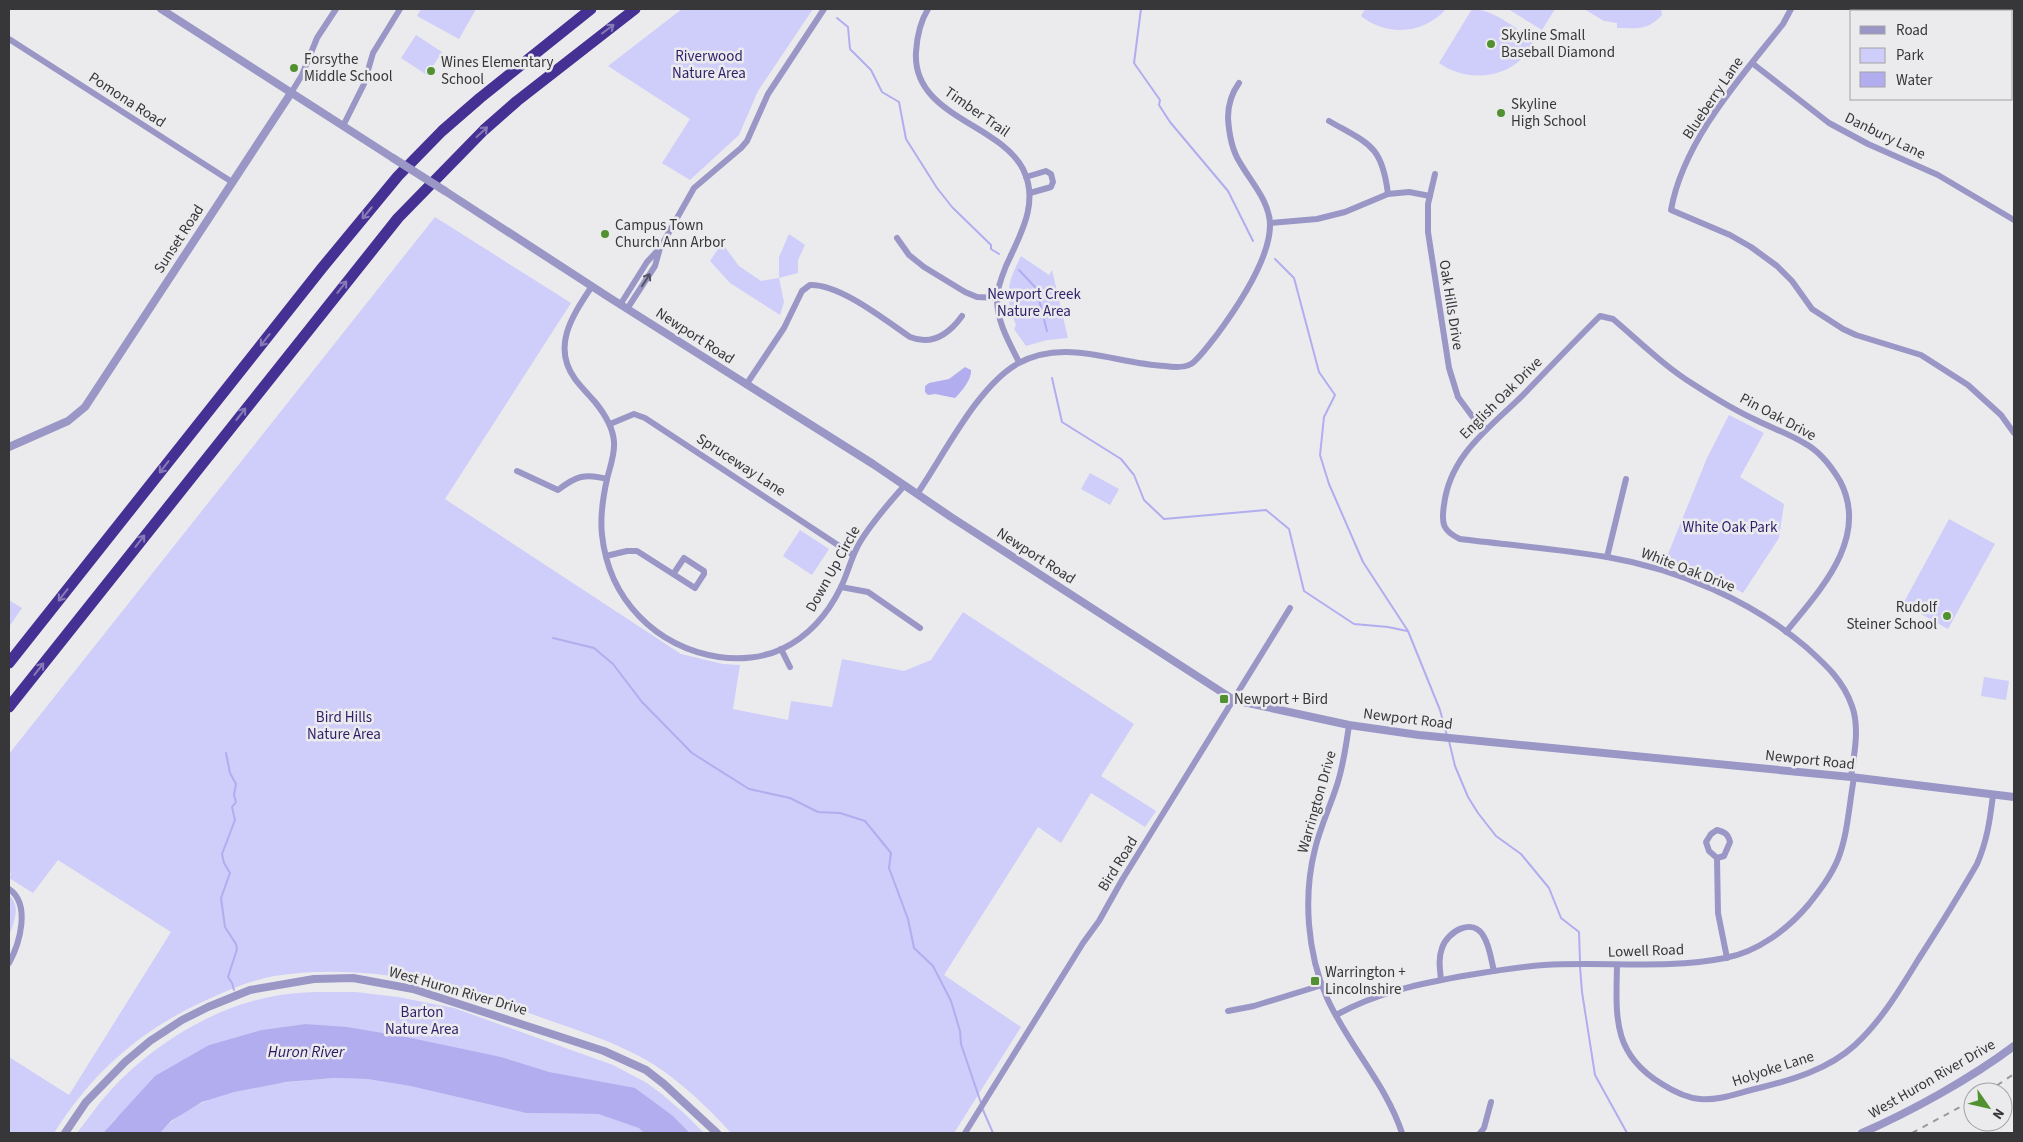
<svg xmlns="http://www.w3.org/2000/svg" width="2023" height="1142" font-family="'Source Sans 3',sans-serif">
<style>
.green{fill:#cfcdf9}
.water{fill:#b1adef}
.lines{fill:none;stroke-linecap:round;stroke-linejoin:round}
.stream{stroke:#b1adef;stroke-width:2}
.minor{stroke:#9a97c7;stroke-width:6}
.tertiary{stroke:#9a97c7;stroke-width:8}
.motorway{stroke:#453193;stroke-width:11}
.rail{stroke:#9a9a9c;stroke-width:2;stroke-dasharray:6 6;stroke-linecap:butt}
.tertiary-bridge{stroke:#9a97c7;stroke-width:8}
.oneway{stroke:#877bb7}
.oneway2{stroke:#555464}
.poi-dot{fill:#529132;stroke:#ebebee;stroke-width:2}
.labels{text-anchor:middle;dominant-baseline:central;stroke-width:5;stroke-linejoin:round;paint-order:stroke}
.poi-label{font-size:15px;fill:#373739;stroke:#ebebee;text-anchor:start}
.park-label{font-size:15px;fill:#2f1f69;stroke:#ebebee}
.street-label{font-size:15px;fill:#373739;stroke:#ebebee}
.water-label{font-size:16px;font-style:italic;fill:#291761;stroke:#ebebee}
</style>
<rect width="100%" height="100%" fill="#ebebee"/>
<!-- green -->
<g class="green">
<polygon points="421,9 476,9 459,39 417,16"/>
<polygon points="682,9 813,9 758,91 739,135 690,180 662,163 690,119 608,66"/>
<path d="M 1365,9 L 1446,9 C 1424,34 1387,37 1361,16 Z"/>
<path d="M 1472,9 C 1494,9 1516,29 1534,41 C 1518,78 1469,85 1439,63 Z"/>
<polygon points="1508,9 1555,9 1542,30"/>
<path d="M 1584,9 L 1661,9 L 1662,15 C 1647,31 1638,28 1617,28 L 1617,23 L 1604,21 Z"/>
<polygon points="416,35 442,52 427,75 401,58"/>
<path d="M 435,217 L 571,303 L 445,499 L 681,654 L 723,664 L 740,665 L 733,709 L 788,720 L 791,701 L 832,707 L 842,659 L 904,671 L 931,660 L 963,612 L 1134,724 L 1101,776 L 1156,811 L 1145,827 L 1091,793 L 1061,843 L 1038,827 L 944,975 L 1021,1027 L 954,1133 L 731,1133 C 705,1104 673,1074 639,1056 C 607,1039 571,1028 537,1016 C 507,1004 476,993 444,985 C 389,973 330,967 274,976 C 252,980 231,989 211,998 C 144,1027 93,1071 54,1133 L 9,1133 L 9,1057 L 69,1095 L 171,932 L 58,860 L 33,893 L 9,878 L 11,874 L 9,872 L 9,754 Z"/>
<polygon points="789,234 805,245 798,260 798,273 779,278 784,302 780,315 730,283 710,261 722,243 739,266 761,281 779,278 779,257"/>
<path d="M 1021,256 L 1049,275 L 1052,270 L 1068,338 L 1047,340 L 1026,346 L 1014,329 L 1016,325 C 1004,296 1007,284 1021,256 Z"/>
<polygon points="1729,415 1764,433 1740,477 1784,504 1779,538 1743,593 1726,583 1666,559 1707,458"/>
<polygon points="1090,473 1119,489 1110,505 1081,489"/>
<polygon points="1949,519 1995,544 1948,629 1903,604"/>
<polygon points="800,530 829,549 812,575 783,556"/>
<polygon points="9,600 22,608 9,627"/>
<polygon points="1984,677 2009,681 2006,700 1981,696"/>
<path d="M 9,895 C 22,907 13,923 9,937 Z"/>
<path d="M 356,992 L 398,997 L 454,1008 L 613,1065 L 647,1083 L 663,1095 L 685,1114 L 704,1133 L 690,1133 L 673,1116 L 501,1057 L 305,1024 L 261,1030 L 209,1045 L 115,1119 L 103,1133 L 77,1133 C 88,1119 98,1104 110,1091 C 153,1044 216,1005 280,995 C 304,991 330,992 356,992 Z"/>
<path d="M 334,1078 L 367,1079 L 410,1086 L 526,1113 L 598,1114 L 640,1128 L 644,1133 L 160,1133 C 203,1086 274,1083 334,1078 Z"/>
</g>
<!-- water -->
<g class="water">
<path d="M 965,367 L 971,370 C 972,379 962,391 955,398 L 935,394 L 928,395 L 925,392 L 925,386 L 929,383 L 949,379 Z"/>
<polygon points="305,1024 347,1027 406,1037 501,1057 549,1072 635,1088 673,1116 690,1133 644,1133 639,1128 598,1114 526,1113 410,1086 367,1079 334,1078 286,1082 234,1092 202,1102 171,1121 160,1133 103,1133 155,1076 209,1045 261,1030"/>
</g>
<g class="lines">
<!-- stream -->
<g class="stream">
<polyline points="1141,9 1134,63 1160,100 1159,105 1170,122 1228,191 1253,241"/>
<polyline points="837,18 848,27 850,49 871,70 882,92 899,102 906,139 937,188 952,207 991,245 991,249 999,254"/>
<polyline points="1275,259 1294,278 1319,372 1335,395 1324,417 1320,455 1329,484 1363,562 1408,631 1440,710 1447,736"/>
<polyline points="1019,270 1036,288 1047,331"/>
<polyline points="1052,378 1062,422 1121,459 1134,475 1144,500 1164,519 1266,510 1289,529 1304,591 1354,624 1388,627 1407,631"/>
<polyline points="553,638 594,648 613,664 642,702 692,753 749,789 790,798 818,812 840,813 865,821 891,853 889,868 908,919 914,948 933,966 951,1001 960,1031 961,1044 981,1103"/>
<polyline points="1449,741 1455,766 1468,797 1478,813 1496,836 1521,854 1549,888 1561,918 1579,932 1580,962"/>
<polyline points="226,753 230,773 236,784 234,795 236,802 232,807 235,820 222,854 224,863 230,873 221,898 225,927 236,944 237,949 228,977 232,983 234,990"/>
<polyline points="1580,967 1582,992 1595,1075 1627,1133"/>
<polyline points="983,1110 993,1133"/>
</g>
<!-- minor -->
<g class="minor">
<path d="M 928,9 C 920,22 917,36 916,52 C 912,116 999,123 1023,169 C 1040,203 1020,235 1006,266 C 1002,276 997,288 997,299 C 997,322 1009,342 1019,362"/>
<path d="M 1791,9 L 1783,24 C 1741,77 1683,141 1671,210 L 1730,235 L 1751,247 L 1777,266 L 1792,281 L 1812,309 L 1843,329 L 1856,335 L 1921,355 L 1968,385 L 2001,415 L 2014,433"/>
<polyline points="9,39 232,182"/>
<polyline points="1752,63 1829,123 1868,144 1938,175 2014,220"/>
<polyline points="291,93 302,75 317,38 336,9"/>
<path d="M 1329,121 C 1369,144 1382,145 1388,194"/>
<polyline points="343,126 364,84 373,53 400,9"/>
<polyline points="1435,174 1428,204 1428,232 1449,368 1458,397 1472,416 1486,429"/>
<polyline points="1026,177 1046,171 1051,174 1053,182 1051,187 1030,193"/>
<polyline points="1270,223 1317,219 1345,212 1388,194 1409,192 1430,196"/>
<polyline points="897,238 909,255 924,267 965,292 977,297 997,298"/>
<path d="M 592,286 C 573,315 551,346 575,379 C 581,387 588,394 595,402 C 604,413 613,426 614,442 C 615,454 610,467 607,479 C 603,497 600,517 602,535 C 609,600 656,647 719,657 C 739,660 763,658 782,649 C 809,636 828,614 841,587 C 848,573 851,557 860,542 C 872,522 889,503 904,486"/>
<polyline points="620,305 647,262 659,249"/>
<polyline points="627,309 655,266 660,248 694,188 741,148 747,141 768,94 824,9"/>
<path d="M 746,385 L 784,328 L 802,291 L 810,285 C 840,284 885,320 910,337 C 932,346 949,334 962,316"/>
<polyline points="610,424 634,414 645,418 853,555"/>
<path d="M 517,471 L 558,490 C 576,476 585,473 607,479"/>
<path d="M 917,494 C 944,455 977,387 1017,364 C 1065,337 1115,364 1165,366 C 1172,367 1184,368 1191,364 C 1199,359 1210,343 1216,336 C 1236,309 1270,259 1270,225 C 1270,201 1250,181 1239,161 C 1231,148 1229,133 1228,118 C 1228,104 1231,94 1239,83"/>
<polyline points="606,556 627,551 637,551 695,588 704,574 704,571 684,558 674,573"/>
<polyline points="1607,557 1626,479"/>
<polyline points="841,587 868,592 920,628"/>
<path d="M 1786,632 C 1820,590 1870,538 1840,481 C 1831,466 1820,451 1804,443 C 1789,434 1772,428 1756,420 C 1734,410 1713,397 1693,384 C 1664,366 1639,341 1613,319 L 1600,316 L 1595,321 C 1571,345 1548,369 1525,393 C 1491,427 1450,454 1444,505 C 1441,524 1443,531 1460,539 C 1509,545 1559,549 1607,557 C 1678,569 1752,601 1806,647 C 1826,665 1843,680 1852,706 C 1860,728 1854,755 1851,777"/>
<polyline points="781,649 790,667"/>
<path d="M 1349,725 C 1346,747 1343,768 1336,788 C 1329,809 1320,828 1315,849 C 1303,896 1307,953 1327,998 C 1348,1045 1386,1084 1402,1133"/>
<path d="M 1717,858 L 1709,851 L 1706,842 L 1711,834 L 1717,830 C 1725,832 1728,834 1730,842 L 1724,856 L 1717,858 L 1718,913 L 1727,958"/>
<path d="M 9,889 C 31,904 20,943 9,963"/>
<path d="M 1617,965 C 1616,1017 1612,1054 1662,1084 C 1673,1091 1686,1098 1700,1099 C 1720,1101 1740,1092 1759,1088 C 1792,1080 1829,1069 1855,1045 C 1881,1021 1899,991 1918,960 C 1938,929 1958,897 1977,864 C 1987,841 1990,820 1993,795"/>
<path d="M 1441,980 C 1440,969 1438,959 1442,948 C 1447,932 1473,916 1484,937 C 1490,947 1491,960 1494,971"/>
<polyline points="1228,1011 1254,1006 1322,985"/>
<path d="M 1336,1015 C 1378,992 1422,983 1469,975 C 1494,971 1519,967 1544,965 C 1604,961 1666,970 1725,958 C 1758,952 1788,929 1809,904 C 1820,890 1831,876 1838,859 C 1848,834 1849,804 1854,778"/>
<polyline points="965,1133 1083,943 1099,921 1122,880 1290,608"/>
<polyline points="1480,1133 1484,1128 1491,1102"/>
</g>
<!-- tertiary -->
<g class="tertiary">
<polyline points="161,9 393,158"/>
<polyline points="445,191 610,298 873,464 951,517 1234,700 1349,725 1419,735 1851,777 2014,797"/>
<polyline points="9,447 68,421 85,407 291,93"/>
<polyline points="65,1133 86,1102 125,1062 150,1041 182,1020 208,1007 250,990 314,979 353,978 413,989 604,1051 646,1070 664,1084 717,1133"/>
<path d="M 1862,1133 C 1912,1111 1970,1079 2014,1046"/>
</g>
<!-- motorway -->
<g class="motorway">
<polyline points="9,663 322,268 398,176 442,131 480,98 591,9"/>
<polyline points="9,707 398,218 484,130 517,101 635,9"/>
</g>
<!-- rail -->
<g class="rail">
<polyline points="1987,1092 2014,1074"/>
<polyline points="1912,1133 1973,1100"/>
</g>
<!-- tertiary-bridge -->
<polyline class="tertiary-bridge" points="393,158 445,191"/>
</g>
<!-- one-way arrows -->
<defs><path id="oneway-shaft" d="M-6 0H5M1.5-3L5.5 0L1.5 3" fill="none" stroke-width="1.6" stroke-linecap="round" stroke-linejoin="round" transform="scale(1.25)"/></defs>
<g class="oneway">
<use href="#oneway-shaft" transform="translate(608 29) rotate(-37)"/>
<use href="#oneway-shaft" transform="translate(482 132) rotate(-43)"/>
<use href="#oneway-shaft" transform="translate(367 213) rotate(130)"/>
<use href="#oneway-shaft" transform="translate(342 287) rotate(-52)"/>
<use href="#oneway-shaft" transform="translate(265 340) rotate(128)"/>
<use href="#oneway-shaft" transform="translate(241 414) rotate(-52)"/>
<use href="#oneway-shaft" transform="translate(164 467) rotate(128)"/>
<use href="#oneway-shaft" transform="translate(140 541) rotate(-52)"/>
<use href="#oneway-shaft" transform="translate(63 595) rotate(128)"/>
<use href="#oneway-shaft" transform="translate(39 669) rotate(-52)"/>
</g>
<use class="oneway2" href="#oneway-shaft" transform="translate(646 280) rotate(-57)"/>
<!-- markers -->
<g class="poi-dot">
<circle cx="1491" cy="44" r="5"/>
<circle cx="294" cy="68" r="5"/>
<circle cx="431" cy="71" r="5"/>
<circle cx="1501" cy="113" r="5"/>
<circle cx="605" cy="234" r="5"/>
<circle cx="1947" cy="616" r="5"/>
<rect x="1219" y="694" width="10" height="10" rx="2.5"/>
<rect x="1310" y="976" width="10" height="10" rx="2.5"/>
</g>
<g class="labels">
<!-- poi labels -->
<g class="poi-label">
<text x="1501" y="35">Skyline Small<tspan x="1501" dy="17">Baseball Diamond</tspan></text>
<text x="304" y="59">Forsythe<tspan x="304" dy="17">Middle School</tspan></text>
<text x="441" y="62">Wines Elementary<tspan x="441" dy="17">School</tspan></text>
<text x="1511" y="104">Skyline<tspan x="1511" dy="17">High School</tspan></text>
<text x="615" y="225">Campus Town<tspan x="615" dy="17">Church Ann Arbor</tspan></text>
<text x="1937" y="607" text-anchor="end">Rudolf<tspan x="1937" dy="17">Steiner School</tspan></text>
<text x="1234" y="699">Newport + Bird</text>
<text x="1325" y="972">Warrington +<tspan x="1325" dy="17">Lincolnshire</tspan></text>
</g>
<!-- park labels -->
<g class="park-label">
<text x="709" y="56">Riverwood<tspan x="709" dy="17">Nature Area</tspan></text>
<text x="1034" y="294">Newport Creek<tspan x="1034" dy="17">Nature Area</tspan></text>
<text x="1730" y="527">White Oak Park</text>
<text x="344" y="717">Bird Hills<tspan x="344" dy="17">Nature Area</tspan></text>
<text x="422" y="1012">Barton<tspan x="422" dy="17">Nature Area</tspan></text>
</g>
<!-- street labels -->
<g class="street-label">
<text transform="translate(1713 98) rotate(-56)">Blueberry Lane</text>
<text transform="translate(127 100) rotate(33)">Pomona Road</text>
<text transform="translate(977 112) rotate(35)">Timber Trail</text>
<text transform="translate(1885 136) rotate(26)">Danbury Lane</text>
<text transform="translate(179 239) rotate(-57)">Sunset Road</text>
<text transform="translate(1451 305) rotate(81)">Oak Hills Drive</text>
<text transform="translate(695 336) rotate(33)">Newport Road</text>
<text transform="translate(1501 398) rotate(-45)">English Oak Drive</text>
<text transform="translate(1778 417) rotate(28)">Pin Oak Drive</text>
<text transform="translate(741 465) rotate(33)">Spruceway Lane</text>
<text transform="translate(1036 556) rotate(33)">Newport Road</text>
<text transform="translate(833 569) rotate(-61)">Down Up Circle</text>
<text transform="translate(1688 570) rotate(21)">White Oak Drive</text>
<text transform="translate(1408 719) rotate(7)">Newport Road</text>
<text transform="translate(1810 760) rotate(6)">Newport Road</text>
<text transform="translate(1317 802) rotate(-74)">Warrington Drive</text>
<text transform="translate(1118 864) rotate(-58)">Bird Road</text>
<text transform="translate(1646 951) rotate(-2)">Lowell Road</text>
<text transform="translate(458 991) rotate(16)">West Huron River Drive</text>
<text transform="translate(1773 1069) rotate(-18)">Holyoke Lane</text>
<text transform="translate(1932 1079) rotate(-30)">West Huron River Drive</text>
</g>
<!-- water labels -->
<g class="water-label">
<text x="306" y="1052">Huron River</text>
</g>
</g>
<!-- border -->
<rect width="2023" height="1142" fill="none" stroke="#373739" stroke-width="20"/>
<!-- legend -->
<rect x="1850" y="10" width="162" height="90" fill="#ebebee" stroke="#a3a3a6"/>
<rect x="1860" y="26" width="25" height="8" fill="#9a97c7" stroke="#a3a3a6"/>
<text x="1896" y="35" font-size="15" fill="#373739">Road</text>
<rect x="1860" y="48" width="25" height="15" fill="#cfcdf9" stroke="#a3a3a6"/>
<text x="1896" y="60" font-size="15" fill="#373739">Park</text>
<rect x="1860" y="72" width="25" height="15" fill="#b1adef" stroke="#a3a3a6"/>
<text x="1896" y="85" font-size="15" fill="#373739">Water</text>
<!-- north arrow -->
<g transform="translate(1988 1107) rotate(124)"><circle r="24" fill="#ebebee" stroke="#a3a3a6"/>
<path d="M0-4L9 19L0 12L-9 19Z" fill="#529132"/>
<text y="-8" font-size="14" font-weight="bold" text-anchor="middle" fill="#373739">N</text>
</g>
</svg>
